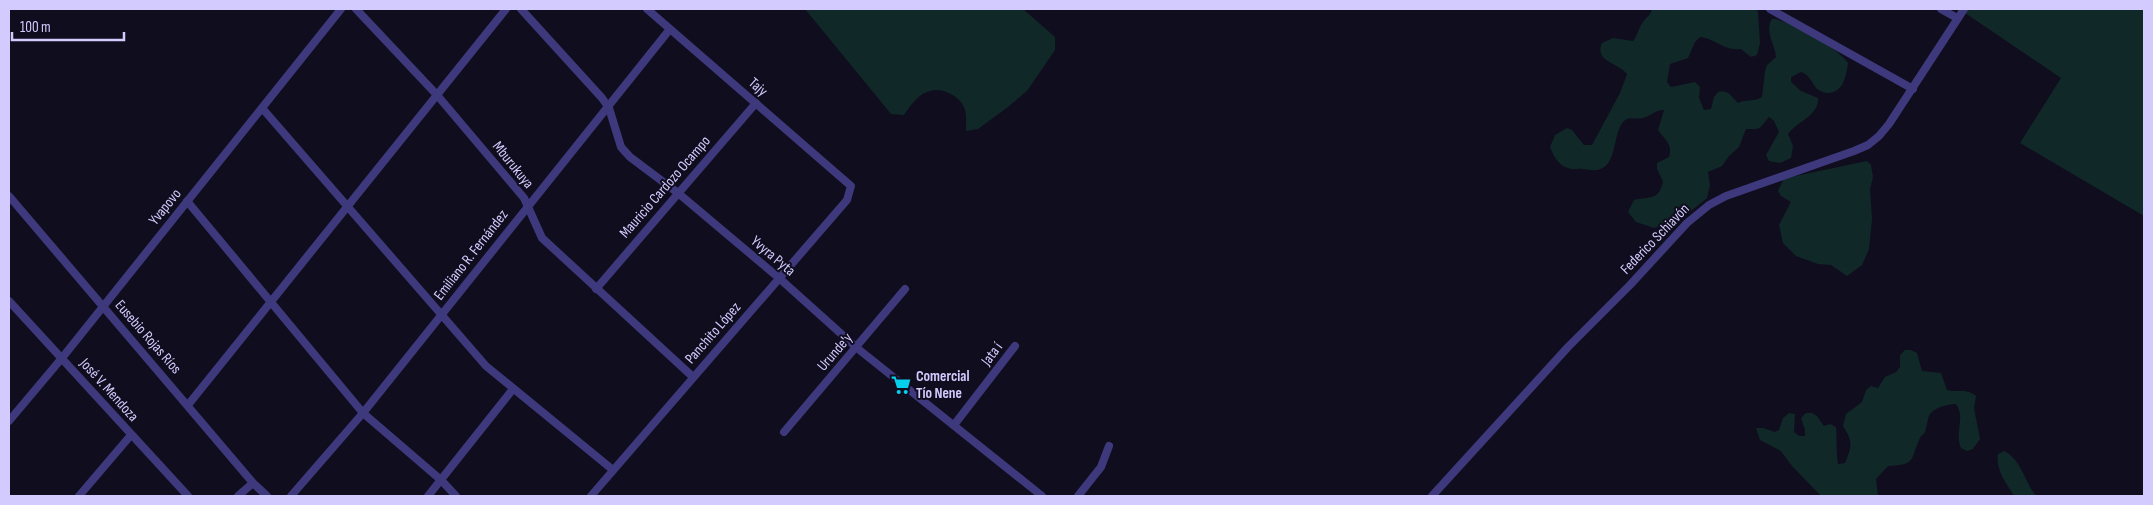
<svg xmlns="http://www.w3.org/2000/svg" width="2153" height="505" font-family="'Sofia Sans Condensed',sans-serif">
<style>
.green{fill:#102828}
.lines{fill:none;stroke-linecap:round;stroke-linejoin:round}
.minor{stroke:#3e397c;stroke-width:8}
.labels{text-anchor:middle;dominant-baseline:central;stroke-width:4;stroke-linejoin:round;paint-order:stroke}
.street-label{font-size:15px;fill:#d3cbfe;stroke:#100d1e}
.poi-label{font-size:15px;font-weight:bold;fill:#d3cbfe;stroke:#100d1e;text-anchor:start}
</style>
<rect width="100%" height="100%" fill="#100d1e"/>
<!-- green -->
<g class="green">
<path d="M 805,9 L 1023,9 L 1055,37 L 1055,50 L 1027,91 L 1008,107 L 978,129 L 966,131 C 966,123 967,114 964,107 C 959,96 942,87 930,91 C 918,94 911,105 904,115 L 891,114 Z"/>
<path d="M 1652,9 L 1756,9 L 1758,12 L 1760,43 L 1757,55 L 1751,57 L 1741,49 C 1723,51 1717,39 1700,37 L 1695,42 L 1688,58 L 1670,64 L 1667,82 L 1671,87 L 1695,82 L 1700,87 L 1699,98 L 1704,110 L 1711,109 L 1714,97 L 1718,92 C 1730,90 1730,96 1738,103 C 1746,99 1754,102 1762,97 L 1765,71 L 1767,65 L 1776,57 C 1775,44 1764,32 1772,19 C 1788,18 1841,50 1848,63 C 1846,76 1844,92 1828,93 C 1824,93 1820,91 1817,89 C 1811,82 1810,75 1801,72 L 1791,77 L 1791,82 L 1801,91 L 1818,98 C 1819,116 1797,121 1788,134 L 1793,146 L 1791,158 L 1780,163 L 1769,161 L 1766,155 L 1779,132 L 1774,121 L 1769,117 C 1758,130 1762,129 1746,129 L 1739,147 L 1729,156 L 1722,166 L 1708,172 L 1710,185 L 1707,198 L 1679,221 L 1654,228 L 1636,222 L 1628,212 L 1634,200 C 1651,196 1659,201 1663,181 L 1657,169 L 1657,163 L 1669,157 C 1673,144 1665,140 1658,130 L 1664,110 C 1655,110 1651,116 1643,118 C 1636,120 1630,116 1624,121 C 1612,133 1618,167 1597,170 C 1591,171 1584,168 1577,169 C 1562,170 1555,160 1550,147 L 1555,135 L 1567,128 L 1572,130 L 1584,145 L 1592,145 L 1620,93 L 1627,74 C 1618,62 1594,62 1602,43 L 1613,38 L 1633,41 C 1638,35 1638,29 1643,22 C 1646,17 1651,15 1652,9 Z"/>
<polygon points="1968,9 2144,9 2144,216 2020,143 2061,78 1965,13"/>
<polygon points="1867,161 1871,165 1873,177 1870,189 1872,219 1869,249 1862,265 1847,276 1831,265 1818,264 1796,256 1783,243 1779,225 1791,202 1781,196 1778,191 1783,180 1781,179"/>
<path d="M 1905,350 L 1911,350 L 1917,353 L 1922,371 L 1941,373 L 1947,390 C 1958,393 1966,388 1976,396 L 1974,408 L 1980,439 L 1973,449 L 1967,451 L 1961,448 C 1954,433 1966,418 1956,404 C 1948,404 1932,408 1929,416 C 1927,421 1927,427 1925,432 C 1923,436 1922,434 1920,438 C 1910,459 1917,465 1888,466 L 1876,479 L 1878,496 L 1821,496 L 1792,466 L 1781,451 L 1760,440 L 1756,428 L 1763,428 L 1775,432 L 1779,430 L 1783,418 L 1789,413 L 1795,414 L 1794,432 L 1799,436 L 1805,436 L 1805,430 L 1801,418 L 1806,413 L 1812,413 L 1817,416 L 1824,426 L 1830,424 L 1836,427 C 1837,439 1836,451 1838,464 L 1845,463 C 1852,447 1853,441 1843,426 L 1846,414 L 1862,402 L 1866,390 L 1871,386 L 1878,388 L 1885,377 L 1896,372 L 1900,367 L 1900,355 Z"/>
<path d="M 2004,451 C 2021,459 2025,482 2036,496 L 2014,496 C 2007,484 1995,470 1998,454 Z"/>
</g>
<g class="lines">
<!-- minor -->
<g class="minor">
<polyline points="356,9 437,95 524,198 542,238 693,377"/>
<polyline points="521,9 602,98 609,108 621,147 630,157 678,193 779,278 857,348 1042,496"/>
<polyline points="1770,9 1913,89"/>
<polyline points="1941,9 1957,18"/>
<polyline points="262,108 486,366 613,470"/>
<polyline points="9,196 253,483 267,496"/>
<polyline points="187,201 363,413 441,480 456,496"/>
<polyline points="596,289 756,103"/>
<polyline points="9,301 188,496"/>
<polyline points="188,405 506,9"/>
<polyline points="9,421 62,358 341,9"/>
<polyline points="954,425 1015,346"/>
<polyline points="784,432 905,289"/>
<polyline points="79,496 131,435"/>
<polyline points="238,496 253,483"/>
<polyline points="291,496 363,413 670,29"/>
<polyline points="428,496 513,389"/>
<polyline points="591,496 847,200 851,186 647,9"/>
<polyline points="1078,496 1101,467 1109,446"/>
<polyline points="1432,496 1568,347 1630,285 1687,223 1709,205 1726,196 1854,151 1868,145 1879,136 1889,124 1964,9"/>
</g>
</g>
<!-- icons -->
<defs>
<symbol id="supermarket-bare" viewBox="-9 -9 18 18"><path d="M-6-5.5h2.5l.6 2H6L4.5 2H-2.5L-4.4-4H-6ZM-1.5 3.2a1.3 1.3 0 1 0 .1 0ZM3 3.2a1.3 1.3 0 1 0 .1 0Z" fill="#06cfee" stroke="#100d1e" stroke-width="2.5" paint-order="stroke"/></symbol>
</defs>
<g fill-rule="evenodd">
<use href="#supermarket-bare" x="887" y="371" width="28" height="28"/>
</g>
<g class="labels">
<!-- street labels -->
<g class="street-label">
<text transform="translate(758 87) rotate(41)">Tajy</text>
<text transform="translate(513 165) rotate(51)">Mburukuya</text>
<text transform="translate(665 187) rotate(-49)">Mauricio Cardozo Ocampo</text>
<text transform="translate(165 207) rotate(-51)">Yvapovo</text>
<text transform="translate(1655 239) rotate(-46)">Federico Schiavón</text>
<text transform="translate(471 255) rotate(-52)">Emiliano R. Fernández</text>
<text transform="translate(773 256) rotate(40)">Yvyra Pyta</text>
<text transform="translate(713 333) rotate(-49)">Panchito López</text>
<text transform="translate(148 337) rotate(49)">Eusebio Rojas Ríos</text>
<text transform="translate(835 352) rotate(-49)">Urunde'y</text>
<text transform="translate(992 354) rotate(-53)">Jata í</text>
<text transform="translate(109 390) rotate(48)">José V. Mendoza</text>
</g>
<!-- poi labels -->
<g class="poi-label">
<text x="916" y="376">Comercial<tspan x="916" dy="17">Tío Nene</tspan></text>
</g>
</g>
<!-- border -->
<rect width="2153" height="505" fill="none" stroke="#d3cbfe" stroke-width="20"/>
<!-- scale -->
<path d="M12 32v8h112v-8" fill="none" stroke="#d3cbfe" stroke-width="2.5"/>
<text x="20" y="32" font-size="15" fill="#d3cbfe" stroke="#100d1e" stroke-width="4" paint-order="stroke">100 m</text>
</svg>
